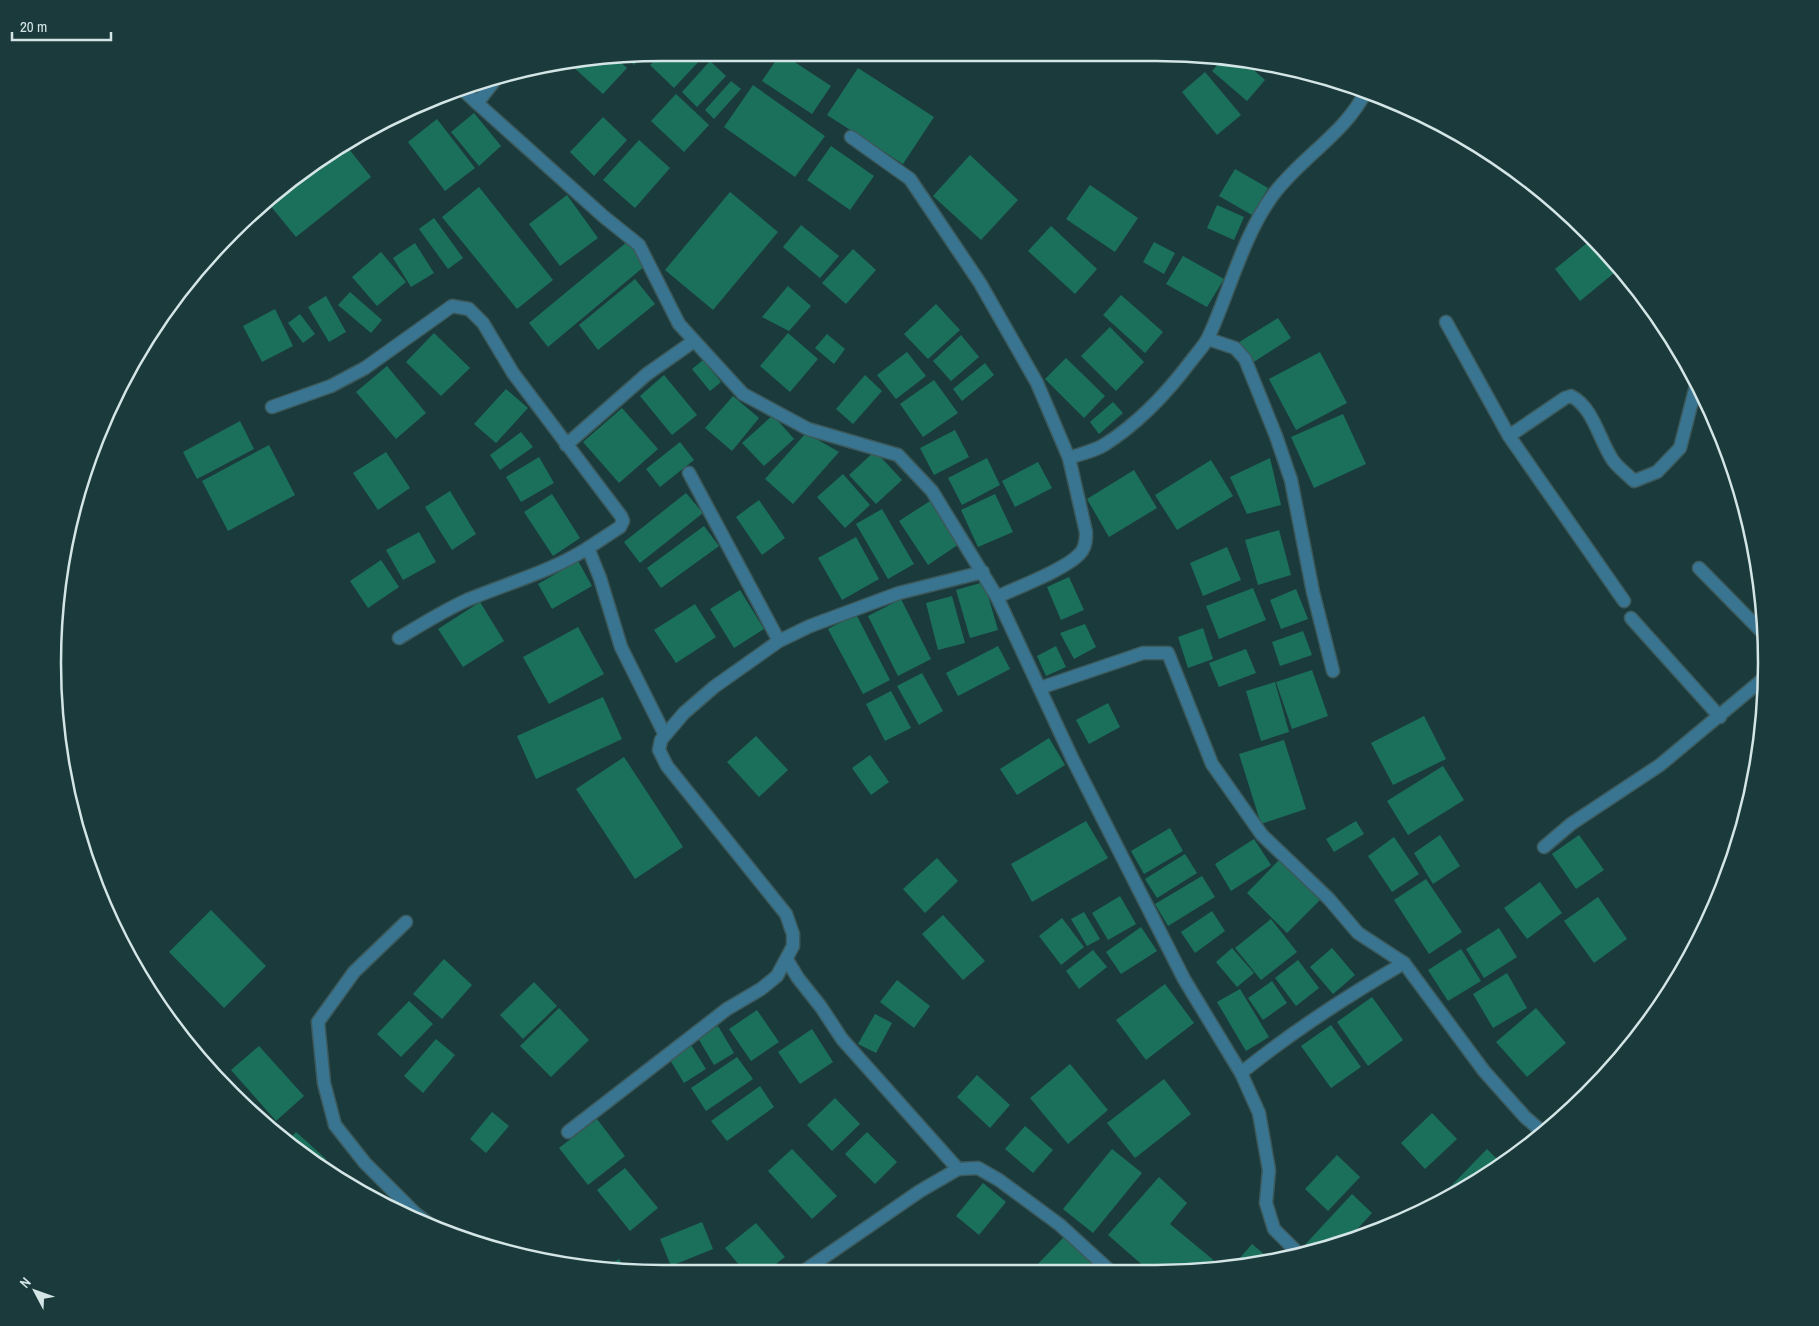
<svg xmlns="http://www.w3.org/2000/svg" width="1819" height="1326" font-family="'Archivo Narrow',sans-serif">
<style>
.building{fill:#1b705b}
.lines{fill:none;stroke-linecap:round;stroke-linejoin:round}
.minor-casing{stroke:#3c595b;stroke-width:15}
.minor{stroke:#397590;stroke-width:12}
.rim{fill:none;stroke:#d4e5e6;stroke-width:2.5}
</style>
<rect width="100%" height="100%" fill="#1b3a3c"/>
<!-- building -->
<g class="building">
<polygon points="663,52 694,53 701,59 674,88 650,65"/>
<polygon points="781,53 831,86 812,114 762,81"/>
<polygon points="643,55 634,65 625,57 631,57"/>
<polygon points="617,59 627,68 603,94 571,65"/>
<polygon points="710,61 726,76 697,107 682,92"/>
<polygon points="1221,61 1248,65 1265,80 1247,101 1212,71"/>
<polygon points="858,68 934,117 903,164 827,115"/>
<polygon points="1205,72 1241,115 1217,135 1182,92"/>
<polygon points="731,81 741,89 714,119 705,110"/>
<polygon points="753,85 825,136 795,177 724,127"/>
<polygon points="676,94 709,125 684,152 651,121"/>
<polygon points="474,113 501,146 479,166 451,132"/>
<polygon points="603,117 627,140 594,176 570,152"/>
<polygon points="437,119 475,168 445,191 408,142"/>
<polygon points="639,140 670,168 635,208 603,180"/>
<polygon points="345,144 371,177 296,237 269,204"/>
<polygon points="831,146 874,176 850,210 807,180"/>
<polygon points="970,155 1018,200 981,240 933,196"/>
<polygon points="1235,169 1268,188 1252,215 1219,196"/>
<polygon points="1090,185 1138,218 1115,252 1066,219"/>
<polygon points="479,187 553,280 517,309 442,217"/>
<polygon points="730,192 778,232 713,310 665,270"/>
<polygon points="567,195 598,238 560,266 529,224"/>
<polygon points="1217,205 1244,217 1234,240 1207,228"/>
<polygon points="434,218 463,258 448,269 419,229"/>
<polygon points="801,225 839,256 820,278 783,247"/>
<polygon points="1051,226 1097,269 1075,294 1028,251"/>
<polygon points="1592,239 1619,269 1580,301 1555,269"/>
<polygon points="627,242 646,265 548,347 529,323"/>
<polygon points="1154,242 1175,253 1164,274 1143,262"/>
<polygon points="415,243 434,273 411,287 393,258"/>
<polygon points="853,249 876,270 846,304 822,283"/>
<polygon points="381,252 406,282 377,306 352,277"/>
<polygon points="1183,256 1224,279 1207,307 1166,284"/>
<polygon points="635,279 655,304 598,350 579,325"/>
<polygon points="788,286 811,306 789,331 762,317"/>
<polygon points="350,292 382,320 371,333 338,305"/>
<polygon points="1121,295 1163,332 1145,353 1103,315"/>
<polygon points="326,296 346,332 329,342 308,307"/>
<polygon points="936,304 960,330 928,359 904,334"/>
<polygon points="275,309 293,346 262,362 243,326"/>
<polygon points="300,314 315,334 303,343 288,323"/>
<polygon points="1278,318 1291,338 1249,365 1236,344"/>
<polygon points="1110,327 1144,362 1116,391 1081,356"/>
<polygon points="434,333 470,368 441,396 406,362"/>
<polygon points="788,333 818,359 790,392 760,366"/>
<polygon points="827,334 845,349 834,364 815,348"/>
<polygon points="961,335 979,357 951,381 933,361"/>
<polygon points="907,352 926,376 896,399 877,375"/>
<polygon points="1320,352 1347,403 1296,430 1269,379"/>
<polygon points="1066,358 1105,396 1084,418 1045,379"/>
<polygon points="703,360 721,382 710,391 692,369"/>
<polygon points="985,363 994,375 962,401 953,389"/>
<polygon points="387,366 426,413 396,439 356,392"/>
<polygon points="664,375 697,415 672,435 640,396"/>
<polygon points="865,375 882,391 853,424 836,409"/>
<polygon points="934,380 958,413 923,437 900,404"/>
<polygon points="506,389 528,408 496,443 474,424"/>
<polygon points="733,396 759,418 732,451 705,428"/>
<polygon points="1113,402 1123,413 1099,434 1090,422"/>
<polygon points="622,408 658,449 619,483 583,442"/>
<polygon points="1343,414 1366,464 1314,488 1291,437"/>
<polygon points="773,415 794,439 764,466 742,443"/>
<polygon points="240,421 254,449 197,479 183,452"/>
<polygon points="955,430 969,457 934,475 920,448"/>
<polygon points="521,432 533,447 500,470 490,455"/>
<polygon points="806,433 839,452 793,504 765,479"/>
<polygon points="680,442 694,460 660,487 646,469"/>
<polygon points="269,445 295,495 228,531 202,481"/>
<polygon points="875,451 902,480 876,504 849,475"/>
<polygon points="386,452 410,488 378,510 353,473"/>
<polygon points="539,457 554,483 521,502 506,477"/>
<polygon points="987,458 1000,485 962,505 948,478"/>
<polygon points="1270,458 1281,505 1247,514 1230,477"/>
<polygon points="1211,460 1233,496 1177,530 1155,495"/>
<polygon points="1038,462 1052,488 1015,507 1002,481"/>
<polygon points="1134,470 1157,508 1109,537 1087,499"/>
<polygon points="843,474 870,505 845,528 817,497"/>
<polygon points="450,491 476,534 452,550 425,507"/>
<polygon points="686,493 703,513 640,563 624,542"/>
<polygon points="552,494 580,538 553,556 524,512"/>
<polygon points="995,494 1013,532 978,547 961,510"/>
<polygon points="759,500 785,538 762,555 736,517"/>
<polygon points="930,501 959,544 928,565 899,521"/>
<polygon points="882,509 914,564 888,579 856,524"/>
<polygon points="704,526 719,546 661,588 647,568"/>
<polygon points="1279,530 1291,575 1258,585 1245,540"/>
<polygon points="419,532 436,562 403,580 386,550"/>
<polygon points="856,537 879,579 842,600 818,558"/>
<polygon points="1227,547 1241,580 1203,596 1190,563"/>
<polygon points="381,560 399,587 368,608 350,581"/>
<polygon points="578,561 592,586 552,609 538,584"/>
<polygon points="1069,577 1084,610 1061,620 1047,587"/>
<polygon points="984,582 998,630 970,638 956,590"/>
<polygon points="1253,588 1266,620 1219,639 1206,606"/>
<polygon points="1296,589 1308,619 1281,629 1270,600"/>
<polygon points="740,590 764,629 734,648 710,609"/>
<polygon points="952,596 965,643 938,650 926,603"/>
<polygon points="901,599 931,659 898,676 868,616"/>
<polygon points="480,602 504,641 463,667 438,629"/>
<polygon points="695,604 716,637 676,663 654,630"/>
<polygon points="856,614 890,680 863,694 828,629"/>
<polygon points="1085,624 1096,647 1074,659 1060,633"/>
<polygon points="578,627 604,674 549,704 523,657"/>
<polygon points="1203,628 1213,659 1188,668 1178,637"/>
<polygon points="1303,631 1312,655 1280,666 1272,642"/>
<polygon points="998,646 1010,669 958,696 946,673"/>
<polygon points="1056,646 1066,667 1046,676 1037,656"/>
<polygon points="1246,649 1256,673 1219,687 1209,663"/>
<polygon points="1312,670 1328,716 1292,729 1276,682"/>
<polygon points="922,673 943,711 919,725 897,686"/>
<polygon points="1275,682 1289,732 1261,741 1246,691"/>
<polygon points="891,691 911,728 885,741 866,704"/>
<polygon points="603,697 622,739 536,779 517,736"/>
<polygon points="1108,703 1120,727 1089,744 1076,720"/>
<polygon points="1424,716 1446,759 1393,785 1371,743"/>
<polygon points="756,736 788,770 759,797 727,762"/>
<polygon points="1049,738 1065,765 1017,795 1000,769"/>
<polygon points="1284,740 1306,809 1261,824 1239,754"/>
<polygon points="870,755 889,782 871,795 852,768"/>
<polygon points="624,757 683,847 635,879 576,789"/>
<polygon points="1443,766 1464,800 1408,835 1387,801"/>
<polygon points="1086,821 1108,858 1032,902 1011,864"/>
<polygon points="1356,821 1364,834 1334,852 1326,839"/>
<polygon points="1170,828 1183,851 1144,874 1131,851"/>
<polygon points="1440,835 1460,866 1433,884 1414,853"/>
<polygon points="1579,835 1604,870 1576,889 1552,854"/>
<polygon points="1394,837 1419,874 1392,892 1368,856"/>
<polygon points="1254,839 1271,865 1231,891 1215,864"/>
<polygon points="1185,854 1197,873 1157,898 1145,879"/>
<polygon points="937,858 958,881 925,913 903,889"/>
<polygon points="1279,860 1320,900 1287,933 1247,893"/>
<polygon points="1202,876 1215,897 1168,926 1155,904"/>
<polygon points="1426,879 1462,932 1429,954 1394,900"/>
<polygon points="1540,882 1562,913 1527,939 1504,908"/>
<polygon points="1120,896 1136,924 1108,940 1092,913"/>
<polygon points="1598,897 1627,939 1594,963 1564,921"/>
<polygon points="211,910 266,966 224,1008 169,952"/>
<polygon points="1212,911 1225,931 1195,953 1181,932"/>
<polygon points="1084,912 1100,939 1087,946 1071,919"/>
<polygon points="943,915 985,961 963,980 922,934"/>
<polygon points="1062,918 1084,947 1061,965 1039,936"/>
<polygon points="1271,919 1297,952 1261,980 1235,948"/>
<polygon points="1141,927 1157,951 1121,974 1106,952"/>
<polygon points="1499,928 1517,957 1484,978 1466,949"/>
<polygon points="1232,948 1254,973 1237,987 1216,962"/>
<polygon points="1332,948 1355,975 1333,994 1310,967"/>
<polygon points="1461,949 1481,981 1448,1001 1428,970"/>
<polygon points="1093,950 1107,967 1079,989 1066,971"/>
<polygon points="444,959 472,985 442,1019 413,994"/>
<polygon points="1298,960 1319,988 1296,1006 1275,978"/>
<polygon points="1507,973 1527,1008 1493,1028 1473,994"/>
<polygon points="897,980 930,1006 914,1028 880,1002"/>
<polygon points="1272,981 1287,1003 1263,1020 1248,998"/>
<polygon points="534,982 557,1006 523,1039 500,1015"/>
<polygon points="1165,984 1194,1023 1146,1060 1116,1020"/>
<polygon points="1240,989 1269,1037 1246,1051 1217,1002"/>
<polygon points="1372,997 1403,1040 1368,1066 1337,1022"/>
<polygon points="409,1001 433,1024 401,1057 377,1034"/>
<polygon points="559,1008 589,1040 551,1077 520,1046"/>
<polygon points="1536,1008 1566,1043 1527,1077 1496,1042"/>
<polygon points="757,1010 779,1042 751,1061 729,1029"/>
<polygon points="875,1014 892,1023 876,1053 858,1044"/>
<polygon points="1331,1025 1361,1067 1331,1088 1301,1046"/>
<polygon points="718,1026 734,1053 714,1065 698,1038"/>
<polygon points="812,1029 833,1062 800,1084 778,1052"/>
<polygon points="1633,1031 1638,1033 1626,1050 1625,1050"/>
<polygon points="436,1039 455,1055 423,1093 404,1076"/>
<polygon points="689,1042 706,1069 684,1083 667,1055"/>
<polygon points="259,1046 304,1096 276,1121 231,1070"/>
<polygon points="737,1057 753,1079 706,1111 691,1088"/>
<polygon points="1070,1064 1108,1110 1068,1144 1030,1098"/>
<polygon points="977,1075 1010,1105 990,1128 957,1097"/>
<polygon points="1164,1079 1191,1114 1135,1158 1107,1123"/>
<polygon points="760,1086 774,1107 727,1141 711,1121"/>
<polygon points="835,1098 860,1124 832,1151 807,1125"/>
<polygon points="492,1112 509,1126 486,1153 470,1139"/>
<polygon points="1432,1113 1457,1139 1425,1169 1401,1143"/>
<polygon points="597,1119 625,1156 588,1185 559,1148"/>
<polygon points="1025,1126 1053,1150 1033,1173 1005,1149"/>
<polygon points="296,1132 326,1159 320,1165 287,1141"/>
<polygon points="867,1132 897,1162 875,1184 845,1154"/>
<polygon points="792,1149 837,1196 812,1219 768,1171"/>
<polygon points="1112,1149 1142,1173 1093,1233 1063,1209"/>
<polygon points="1487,1149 1501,1163 1453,1190 1450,1187"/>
<polygon points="1337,1155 1360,1177 1328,1211 1305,1189"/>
<polygon points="625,1168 658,1208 630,1231 597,1190"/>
<polygon points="1159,1177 1187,1203 1170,1224 1223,1268 1147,1269 1108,1235"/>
<polygon points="983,1183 1006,1202 979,1235 956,1216"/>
<polygon points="1352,1194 1372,1213 1349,1238 1302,1251 1301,1249"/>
<polygon points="702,1222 713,1249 671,1266 660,1239"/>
<polygon points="756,1223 785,1257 767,1271 744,1271 725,1248"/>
<polygon points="1064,1237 1097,1269 1032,1270"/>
<polygon points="1252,1244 1270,1259 1247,1265 1239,1259"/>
<polygon points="619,1259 627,1272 603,1268"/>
</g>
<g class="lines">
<defs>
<g id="minor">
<polyline points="499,75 477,103 603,216 639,245 679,324 743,394 808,429 898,455 932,491 997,597 1072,758 1184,979 1241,1073 1259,1113 1269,1170 1266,1203 1274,1229 1297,1252"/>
<polyline points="461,88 477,103"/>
<path d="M 851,137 L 910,179 L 980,283 L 1037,383 L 1069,458 L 1086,532 C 1086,539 1086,545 1082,551 C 1070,568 1018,587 997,597"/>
<polyline points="1446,322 1509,436 1624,601"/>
<polyline points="1208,339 1235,348 1245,359 1276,436 1291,480 1313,592 1333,671"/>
<polyline points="272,407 331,386 365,368 452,306 469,309 483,323 513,373 621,516 623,521 620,527 588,548"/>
<path d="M 1509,436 L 1565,398 L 1571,396 C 1593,407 1599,439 1612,459 C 1617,467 1627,474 1634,481 L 1657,472 L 1680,448 L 1697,382"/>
<polyline points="566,445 647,374 694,341"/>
<path d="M 1069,458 C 1080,454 1094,451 1104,445 C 1139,423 1167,393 1191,361 C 1197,353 1205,345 1209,336 C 1230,290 1243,236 1273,195 C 1301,157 1345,134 1366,91"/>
<polyline points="689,473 779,641"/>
<polyline points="1699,568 1765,635"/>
<polyline points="1631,618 1720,717"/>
<path d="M 399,638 C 422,624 443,611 467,600 C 508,583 550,572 588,548 L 600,578 L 621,647 L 665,735"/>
<polyline points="1040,688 1143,653 1168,653 1212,764 1262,835 1329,899 1358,933 1404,963 1484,1071 1525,1117 1539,1129 1541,1135"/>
<polyline points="1544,847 1571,824 1660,765 1763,679"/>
<polyline points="406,922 354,972 318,1022 324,1083 335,1125 365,1163 416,1214 413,1217"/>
<polyline points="787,960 798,978 821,1007 842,1039 958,1169"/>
<path d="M 1241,1073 C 1293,1031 1347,996 1404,963"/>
<polyline points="568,1132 727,1009 761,989 777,976 793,946 793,934 786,914 667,766 659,750 661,740 684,713 714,687 779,641 810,626 899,593 983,572"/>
<polyline points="416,1214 428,1223"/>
<polyline points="804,1271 920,1191 958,1169 978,1168 999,1180 1060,1225 1108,1269"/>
</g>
</defs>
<!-- minor casing -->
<use href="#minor" class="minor-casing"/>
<!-- minor -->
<use href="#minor" class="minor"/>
</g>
<!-- crop -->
<path d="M0 0H1819V1326H0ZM663 61H1156A602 602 0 0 1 1758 663V663A602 602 0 0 1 1156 1265H663A602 602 0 0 1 61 663V663A602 602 0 0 1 663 61Z" fill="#1b3a3c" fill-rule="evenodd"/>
<path class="rim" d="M663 61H1156A602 602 0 0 1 1758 663V663A602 602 0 0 1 1156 1265H663A602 602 0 0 1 61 663V663A602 602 0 0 1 663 61Z"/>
<!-- north arrow -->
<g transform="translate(35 1291) rotate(311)" stroke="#1b3a3c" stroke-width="4" paint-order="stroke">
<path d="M0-4L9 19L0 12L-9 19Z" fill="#d4e5e6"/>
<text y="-8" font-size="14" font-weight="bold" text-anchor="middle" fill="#d4e5e6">N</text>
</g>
<!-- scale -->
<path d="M12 32v8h99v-8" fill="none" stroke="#d4e5e6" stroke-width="2.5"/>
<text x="20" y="32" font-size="15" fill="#d4e5e6" stroke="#1b3a3c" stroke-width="4" paint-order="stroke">20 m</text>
</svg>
